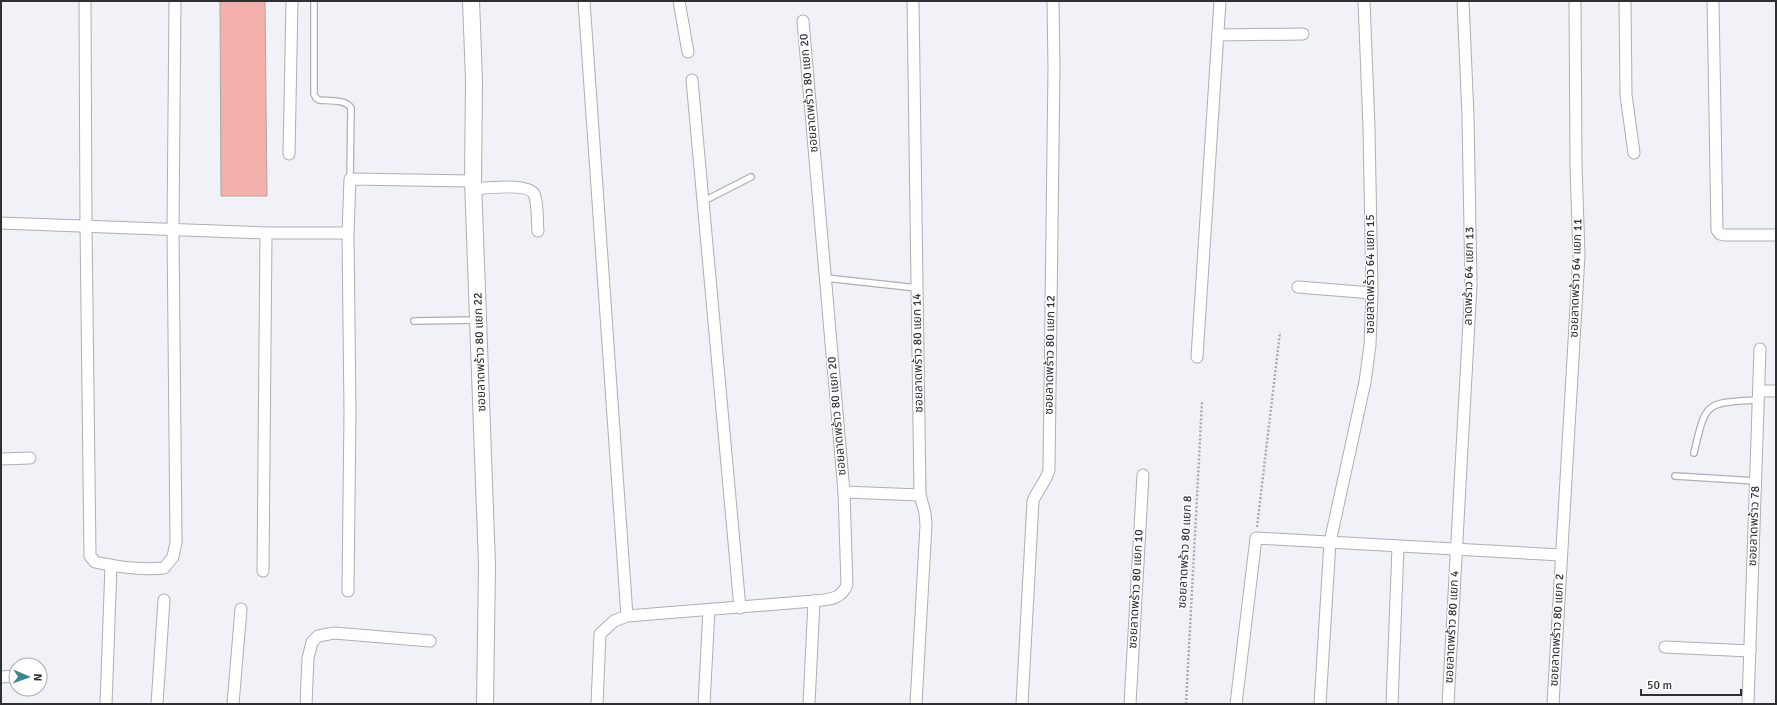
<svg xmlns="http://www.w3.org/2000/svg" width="1777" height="705" font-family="Signika,'Noto Sans Thai',sans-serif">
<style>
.building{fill:#f4b0ab;stroke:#ada6a5}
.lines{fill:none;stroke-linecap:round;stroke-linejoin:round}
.lane-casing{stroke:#aeaeb4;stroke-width:8}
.street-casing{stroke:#aeaeb4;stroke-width:13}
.secondary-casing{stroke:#aeaeb4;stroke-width:18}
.path{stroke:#abacb0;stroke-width:2.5;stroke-dasharray:2 2;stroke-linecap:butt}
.lane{stroke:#fff;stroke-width:5.5}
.street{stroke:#fff;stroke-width:11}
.secondary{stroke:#fff;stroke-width:16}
.labels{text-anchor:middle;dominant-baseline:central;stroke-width:3;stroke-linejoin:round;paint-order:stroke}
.street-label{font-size:12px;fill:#2f3032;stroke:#fff}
</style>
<rect width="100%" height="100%" fill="#f1f2f8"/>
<!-- building -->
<polygon class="building" points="220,1 265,1 267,196 221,196"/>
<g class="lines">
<defs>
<g id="lane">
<path d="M 314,1 L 314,94 L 316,98 L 319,100 C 328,101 346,99 351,108 L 350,179"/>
<polyline points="702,202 751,177"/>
<polyline points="826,278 917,288"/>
<polyline points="414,321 477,320"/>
<path d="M 1694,453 C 1706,401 1705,403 1758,400"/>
<polyline points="1675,476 1756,481"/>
</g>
<g id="street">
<path d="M 85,1 L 86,226 L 90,556 L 95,562 C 117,567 142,570 164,568 L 173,557 L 176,542 L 173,229 L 175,1"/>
<polyline points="584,1 627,616"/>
<polyline points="679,1 688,52"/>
<polyline points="913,1 920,495 925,513 926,525 916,704"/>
<polyline points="1625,1 1626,95 1634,153"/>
<polyline points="1713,1 1717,230 1720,234 1725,235 1776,235"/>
<polyline points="1218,35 1303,34"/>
<polyline points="692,80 740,608"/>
<polyline points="289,154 292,1"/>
<path d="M 473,189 C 485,188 528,183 534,194 C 538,202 537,221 538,231"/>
<polyline points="1,223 266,233 348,233"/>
<polyline points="1298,287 1372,293"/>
<polyline points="1197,357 1220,1"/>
<polyline points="1759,391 1776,391"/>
<polyline points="1,459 30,458"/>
<polyline points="844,492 920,495"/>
<polyline points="263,571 266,233"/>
<polyline points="348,591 350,412 348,233 350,179 473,181"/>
<polyline points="1665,647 1750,651"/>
<polyline points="1,677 16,676"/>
<polyline points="106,704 111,565"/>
<polyline points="157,704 164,600"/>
<polyline points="233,704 241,609"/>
<polyline points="306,704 308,658 312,642 318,636 334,633 430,641"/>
<path d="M 597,704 L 600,634 L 614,621 L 627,616 L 814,601 C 830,599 840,600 847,585 L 844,492 L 803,21"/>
<polyline points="704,704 709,610"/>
<polyline points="809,704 814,601"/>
<path d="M 1022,704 L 1033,501 C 1037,490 1046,482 1049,470 L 1054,67 L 1053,1"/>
<polyline points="1130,704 1143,475"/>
<polyline points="1236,704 1256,538 1561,555"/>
<polyline points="1320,704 1330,542 1365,382 1370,345 1372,293 1369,128 1364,1"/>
<polyline points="1392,704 1398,547"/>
<polyline points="1448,704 1471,285 1468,116 1463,1"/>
<polyline points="1553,704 1579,255 1576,166 1575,1"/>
<polyline points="1748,704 1760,349"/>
</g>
<polyline id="secondary" points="471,1 474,80 473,181 487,565 485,704"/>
</defs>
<!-- lane casing -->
<use href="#lane" class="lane-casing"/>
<!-- street casing -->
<use href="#street" class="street-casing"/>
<!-- secondary casing -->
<use href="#secondary" class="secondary-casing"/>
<!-- path -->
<g class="path">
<polyline points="1257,527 1280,332"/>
<polyline points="1186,704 1202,402"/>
</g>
<!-- lane -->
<use href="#lane" class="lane"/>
<!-- street -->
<use href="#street" class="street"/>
<!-- secondary -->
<use href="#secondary" class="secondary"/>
</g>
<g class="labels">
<!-- street labels -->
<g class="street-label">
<text transform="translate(809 93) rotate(-95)">ซอยลาดพร้าว 80 แยก 20</text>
<text transform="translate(1370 274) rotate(-90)">ซอยลาดพร้าว 64 แยก 15</text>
<text transform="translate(1469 276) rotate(-89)">ลาดพร้าว 64 แยก 13</text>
<text transform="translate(1576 278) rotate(-88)">ซอยลาดพร้าว 64 แยก 11</text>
<text transform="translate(480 352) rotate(-92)">ซอยลาดพร้าว 80 แยก 22</text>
<text transform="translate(918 353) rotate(-91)">ซอยลาดพร้าว 80 แยก 14</text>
<text transform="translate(1050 355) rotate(-89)">ซอยลาดพร้าว 80 แยก 12</text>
<text transform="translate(837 416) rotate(-95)">ซอยลาดพร้าว 80 แยก 20</text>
<text transform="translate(1754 526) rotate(-88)">ซอยลาดพร้าว 78</text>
<text transform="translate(1185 552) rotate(-87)">ซอยลาดพร้าว 80 แยก 8</text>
<text transform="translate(1136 589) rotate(-87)">ซอยลาดพร้าว 80 แยก 10</text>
<text transform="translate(1452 627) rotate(-87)">ซอยลาดพร้าว 80 แยก 4</text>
<text transform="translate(1557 630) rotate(-87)">ซอยลาดพร้าว 80 แยก 2</text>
</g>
</g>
<!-- border -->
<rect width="1777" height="705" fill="none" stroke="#2f3032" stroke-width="4"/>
<!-- north arrow -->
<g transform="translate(28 677) rotate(92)"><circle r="19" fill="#ffffff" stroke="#acacad"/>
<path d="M0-3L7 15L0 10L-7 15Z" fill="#3f8590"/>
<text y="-6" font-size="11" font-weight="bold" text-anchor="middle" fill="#2f3032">N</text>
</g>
<!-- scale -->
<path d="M1641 689v6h100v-6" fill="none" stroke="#2f3032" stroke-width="2"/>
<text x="1647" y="689" font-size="12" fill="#2f3032" stroke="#ffffff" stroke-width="3" paint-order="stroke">50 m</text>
</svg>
